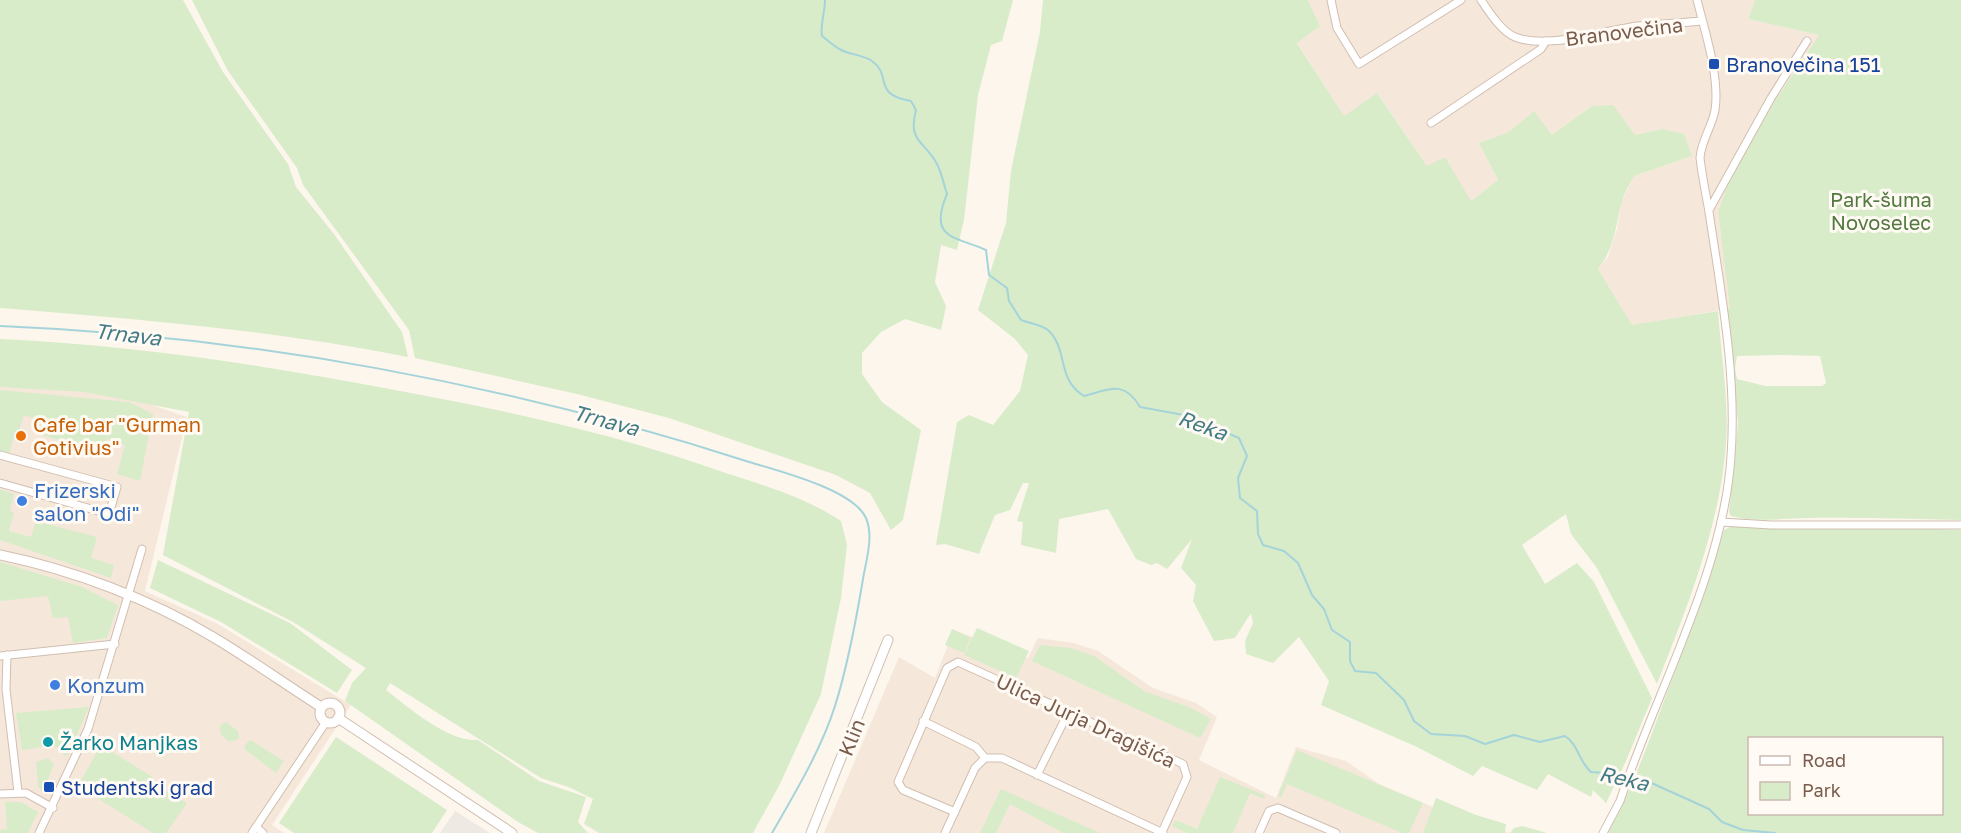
<svg xmlns="http://www.w3.org/2000/svg" width="1961" height="833" font-family="'Golos Text',sans-serif">
<style>
.residential{fill:#f5e8da}
.industrial{fill:#efe9e4}
.green{fill:#d8ecc9;fill-rule:evenodd}
.lines{fill:none;stroke-linecap:round;stroke-linejoin:round}
.stream{stroke:#a5d3da;stroke-width:2}
.minor-casing{stroke:#d1beb0;stroke-width:9}
.tertiary-casing{stroke:#d1beb0;stroke-width:11}
.minor{stroke:#fff;stroke-width:7}
.tertiary{stroke:#fff;stroke-width:9}
.transit-dot{fill:#1a4fb4;stroke:#fffaf3;stroke-width:2}
.food-dot{fill:#e8710a;stroke:#fffaf3;stroke-width:2}
.shop-dot{fill:#3f7fe0;stroke:#fffaf3;stroke-width:2}
.culture-dot{fill:#0f9aa8;stroke:#fffaf3;stroke-width:2}
.labels{text-anchor:middle;dominant-baseline:central;stroke-width:6;stroke-linejoin:round;paint-order:stroke}
.street-label{font-size:20px;fill:#7a5c4d;stroke:#fffaf3}
.transit-label{font-size:20px;fill:#164399;stroke:#fffaf3;text-anchor:start}
.park-label{font-size:20px;fill:#537a41;stroke:#fffaf3}
.food-label{font-size:20px;fill:#c56008;stroke:#fffaf3;text-anchor:start}
.shop-label{font-size:20px;fill:#366cbe;stroke:#fffaf3;text-anchor:start}
.culture-label{font-size:20px;fill:#0d838f;stroke:#fffaf3;text-anchor:start}
.water-label{font-size:21px;font-style:italic;fill:#437c86;stroke:#fffaf3}
</style>
<rect width="100%" height="100%" fill="#fdf6ec"/>
<!-- residential -->
<g class="residential">
<polygon points="1308,0 1755,0 1748,19 1819,35 1762,120 1728,184 1718,211 1731,308 1632,326 1598,269 1608,257 1617,229 1622,201 1634,176 1692,156 1662,129 1635,135 1592,106 1552,135 1534,112 1510,132 1479,143 1498,180 1471,201 1427,166 1378,94 1344,117 1297,42 1320,26"/>
<polygon points="0,379 87,383 187,417 145,591 218,624 351,705 272,825 284,833 0,833"/>
<polygon points="954,630 1028,658 1038,638 1074,643 1098,651 1153,688 1196,703 1217,717 1199,760 1276,798 1296,747 1346,761 1379,784 1454,816 1510,833 824,833 899,657 935,678"/>
</g>
<!-- industrial -->
<polygon class="industrial" points="455,811 490,833 440,833"/>
<!-- green -->
<g class="green">
<path d="M 0,0 L 183,0 L 223,72 L 288,164 L 296,187 L 334,234 L 402,332 L 408,357 C 273,330 136,319 0,308 Z"/>
<polygon points="192,0 1013,0 1002,41 991,45 978,95 964,220 957,250 941,245 935,282 946,306 941,330 905,319 881,332 862,353 862,374 882,402 921,430 903,520 891,530 870,493 836,475 669,418 577,394 415,358 409,330 303,185 297,168 228,71"/>
<path d="M 1043,0 L 1308,0 L 1320,26 L 1297,43 L 1344,116 L 1377,93 L 1427,166 L 1445,157 L 1471,201 L 1498,180 L 1479,143 L 1509,132 L 1534,111 L 1552,135 L 1592,106 L 1613,105 L 1635,135 L 1662,129 L 1684,134 L 1692,156 L 1634,176 C 1630,184 1624,193 1622,202 C 1615,227 1615,248 1598,269 L 1632,325 L 1718,311 C 1721,355 1729,399 1726,443 C 1720,527 1687,607 1657,684 L 1597,568 L 1571,534 L 1566,514 L 1522,545 L 1545,584 L 1577,563 L 1594,582 L 1652,698 L 1626,761 L 1606,803 L 1593,790 L 1591,797 L 1548,774 L 1537,790 L 1482,766 L 1473,776 L 1417,747 L 1321,705 L 1329,681 L 1299,637 L 1273,663 L 1246,654 L 1245,641 L 1253,623 L 1251,613 L 1235,638 L 1214,641 L 1193,601 L 1196,585 L 1181,568 L 1192,539 L 1167,569 L 1157,563 L 1151,565 L 1136,559 L 1108,509 L 1059,519 L 1056,553 L 1021,545 L 1023,522 L 1017,521 L 1029,483 L 1023,483 L 1010,510 L 995,515 L 979,554 L 945,544 L 936,545 L 957,422 L 969,415 L 993,425 L 1020,391 L 1028,355 L 1015,339 L 978,310 L 1006,223 L 1011,171 L 1040,32 Z"/>
<path d="M 1755,0 L 1961,0 L 1961,520 C 1910,519 1859,517 1809,518 C 1783,518 1756,523 1731,516 L 1729,512 L 1738,423 L 1727,309 L 1730,308 L 1718,211 L 1728,184 L 1762,120 L 1819,35 L 1748,19 ZM 1782,355 L 1820,356 L 1826,383 L 1822,386 L 1765,386 L 1737,379 L 1735,369 L 1737,356 Z"/>
<path d="M 0,339 C 133,345 265,365 395,390 C 502,410 609,432 711,468 C 755,483 802,495 841,521 L 847,545 L 841,598 L 821,694 L 780,784 L 753,833 L 599,833 L 584,824 L 593,799 L 571,788 L 541,778 L 390,683 L 386,690 C 409,708 448,742 478,740 L 539,781 L 586,797 L 578,822 L 588,833 L 538,833 L 518,822 L 345,701 L 352,683 L 366,668 L 293,622 L 163,555 L 189,412 L 84,392 L 0,387 Z"/>
<polygon points="0,390 129,402 153,414 140,481 117,474 125,445 107,439 102,452 38,434 42,421 24,415 18,433 15,433 9,454 0,451"/>
<polygon points="0,489 14,494 10,511 14,513 9,531 31,537 36,521 97,537 91,558 114,565 111,578 0,540"/>
<path d="M 1734,525 L 1755,528 L 1872,527 L 1961,530 L 1961,833 L 1608,833 C 1633,788 1650,738 1668,690 C 1688,637 1707,584 1724,530 ZM 1750,738 L 1942,738 L 1942,814 L 1750,814 Z"/>
<polygon points="158,560 290,623 352,670 337,693 221,622 150,588"/>
<polygon points="0,562 82,587 118,605 107,638 73,643 68,617 53,618 48,596 0,601"/>
<polygon points="977,628 1029,651 1016,678 964,655"/>
<polygon points="952,629 971,638 964,653 945,645"/>
<polygon points="1040,645 1071,648 1094,656 1144,691 1191,708 1211,719 1200,738 1032,661"/>
<polygon points="89,707 67,757 54,745 22,750 16,713"/>
<polygon points="226,722 238,731 239,738 235,741 228,741 221,735 220,726"/>
<polygon points="336,737 447,810 432,833 294,833 279,823"/>
<polygon points="250,740 284,761 276,773 244,749 245,745"/>
<polygon points="101,745 154,778 152,783 187,803 166,833 153,833 78,786"/>
<polygon points="1297,750 1423,803 1409,833 1402,833 1287,784 1281,798 1278,796"/>
<polygon points="48,758 54,764 43,792 38,787 36,762"/>
<polygon points="1220,777 1265,795 1264,799 1250,793 1233,833 1187,833 1172,826 1175,820 1197,829"/>
<polygon points="1001,789 1100,833 1063,833 1010,804 996,833 980,833"/>
<polygon points="1436,798 1476,815 1506,824 1505,833 1423,833"/>
<polygon points="5,802 21,802 38,812 28,833 0,833 0,830 7,829"/>
<polygon points="1522,826 1547,833 1510,833 1514,828"/>
</g>
<g class="lines">
<!-- stream -->
<g class="stream">
<path d="M 825,0 C 825,12 820,25 822,36 C 828,41 835,47 841,50 C 851,55 864,55 872,61 C 893,76 871,94 911,101 L 916,110 C 907,143 926,141 938,166 C 942,175 944,185 947,194 C 928,239 954,236 986,250 L 989,275 L 1007,288 L 1009,301 L 1021,320 C 1029,323 1042,325 1048,330 C 1069,350 1056,379 1084,396 C 1111,389 1124,380 1140,407 L 1189,416 L 1208,430 L 1225,432 L 1239,438 L 1247,456 L 1238,478 L 1240,498 L 1257,511 L 1258,534 L 1263,545 L 1284,551 L 1298,563 L 1312,595 L 1324,609 L 1332,630 L 1350,642 L 1350,661 L 1355,671 L 1376,673 L 1404,700 L 1414,721 L 1431,734 L 1465,736 L 1485,744 L 1514,735 L 1540,742 L 1565,736 C 1578,744 1579,762 1591,772 L 1622,774 L 1647,781 L 1709,809 L 1722,822 L 1743,830 L 1775,833"/>
<path d="M 0,326 C 251,336 507,384 746,461 C 775,470 853,489 866,518 C 874,537 866,560 863,579 C 856,621 848,665 835,706 C 821,750 795,793 772,833"/>
</g>
<defs>
<g id="minor">
<polyline points="1331,0 1337,28 1359,64 1461,0"/>
<path d="M 1481,0 C 1489,12 1502,32 1515,37 C 1547,50 1604,30 1638,26 C 1659,24 1681,23 1702,21"/>
<polyline points="1431,123 1541,49 1546,41"/>
<polyline points="1709,210 1771,98 1807,41"/>
<polyline points="0,455 117,487 109,514 0,483"/>
<polyline points="1721,522 1771,525 1961,525"/>
<polyline points="7,655 6,689 18,792"/>
<polyline points="0,656 115,644"/>
<polyline points="923,721 976,747 985,758"/>
<polyline points="985,758 1002,758 1163,833"/>
<polyline points="1037,775 1069,711"/>
<polyline points="0,794 26,793 53,808"/>
<polyline points="955,812 903,790 898,782 947,668 958,662 1183,764 1187,777 1162,832"/>
<polyline points="256,827 263,833"/>
<polyline points="39,833 88,729 142,549"/>
<polyline points="252,833 326,722"/>
<polyline points="945,833 975,768 985,758"/>
<polyline points="1259,833 1269,811 1278,808 1336,833"/>
<path d="M 1603,833 L 1620,801 C 1656,692 1724,571 1731,456 C 1737,376 1721,292 1709,212 C 1706,194 1702,176 1700,158 C 1701,141 1712,127 1715,110 C 1720,78 1705,31 1697,0"/>
</g>
<g id="tertiary">
<path d="M 0,555 C 73,570 150,599 213,637 C 250,659 285,684 321,707"/>
<circle cx="330" cy="713" r="10"/>
<polyline points="338,718 512,833"/>
<polyline points="811,833 888,640"/>
</g>
</defs>
<!-- minor casing -->
<use href="#minor" class="minor-casing"/>
<!-- tertiary casing -->
<use href="#tertiary" class="tertiary-casing"/>
<!-- minor -->
<use href="#minor" class="minor"/>
<!-- tertiary -->
<use href="#tertiary" class="tertiary"/>
</g>
<!-- markers -->
<g class="transit-dot">
<rect x="1708" y="58" width="12" height="12" rx="3"/>
<rect x="43" y="781" width="12" height="12" rx="3"/>
</g>
<circle class="food-dot" cx="21" cy="436" r="6"/>
<g class="shop-dot">
<circle cx="22" cy="501" r="6"/>
<circle cx="55" cy="685" r="6"/>
</g>
<circle class="culture-dot" cx="48" cy="742" r="6"/>
<g class="labels">
<!-- street labels -->
<g class="street-label">
<text transform="translate(1624 31) rotate(-7)">Branovečina</text>
<text transform="translate(1086 720) rotate(25)">Ulica Jurja Dragišića</text>
<text transform="translate(851 737) rotate(-68)">Klin</text>
</g>
<!-- transit labels -->
<g class="transit-label">
<text x="1726" y="64">Branovečina 151</text>
<text x="61" y="787">Studentski grad</text>
</g>
<!-- park labels -->
<g class="park-label">
<text x="1881" y="199">Park-šuma<tspan x="1881" dy="23">Novoselec</tspan></text>
</g>
<!-- food labels -->
<g class="food-label">
<text x="33" y="424">Cafe bar "Gurman<tspan x="33" dy="23">Gotivius"</tspan></text>
</g>
<!-- shop labels -->
<g class="shop-label">
<text x="34" y="490">Frizerski<tspan x="34" dy="23">salon "Odi"</tspan></text>
<text x="67" y="685">Konzum</text>
</g>
<!-- culture labels -->
<g class="culture-label">
<text x="60" y="742">Žarko Manjkas</text>
</g>
<!-- water labels -->
<g class="water-label">
<text transform="translate(128 334) rotate(7)">Trnava</text>
<text transform="translate(606 420) rotate(15)">Trnava</text>
<text transform="translate(1203 425) rotate(20)">Reka</text>
<text transform="translate(1624 778) rotate(13)">Reka</text>
</g>
</g>
<!-- legend -->
<rect x="1748" y="737" width="195" height="78" fill="#fffaf3" stroke="#cabbb1" stroke-width="1.5"/>
<rect x="1760" y="756" width="30" height="9" fill="#ffffff" stroke="#cabbb1" stroke-width="1.5"/>
<text x="1802" y="767" font-size="18" fill="#7a5c4d">Road</text>
<rect x="1760" y="782" width="30" height="18" fill="#d8ecc9" stroke="#cabbb1" stroke-width="1.5"/>
<text x="1802" y="797" font-size="18" fill="#7a5c4d">Park</text>
</svg>
